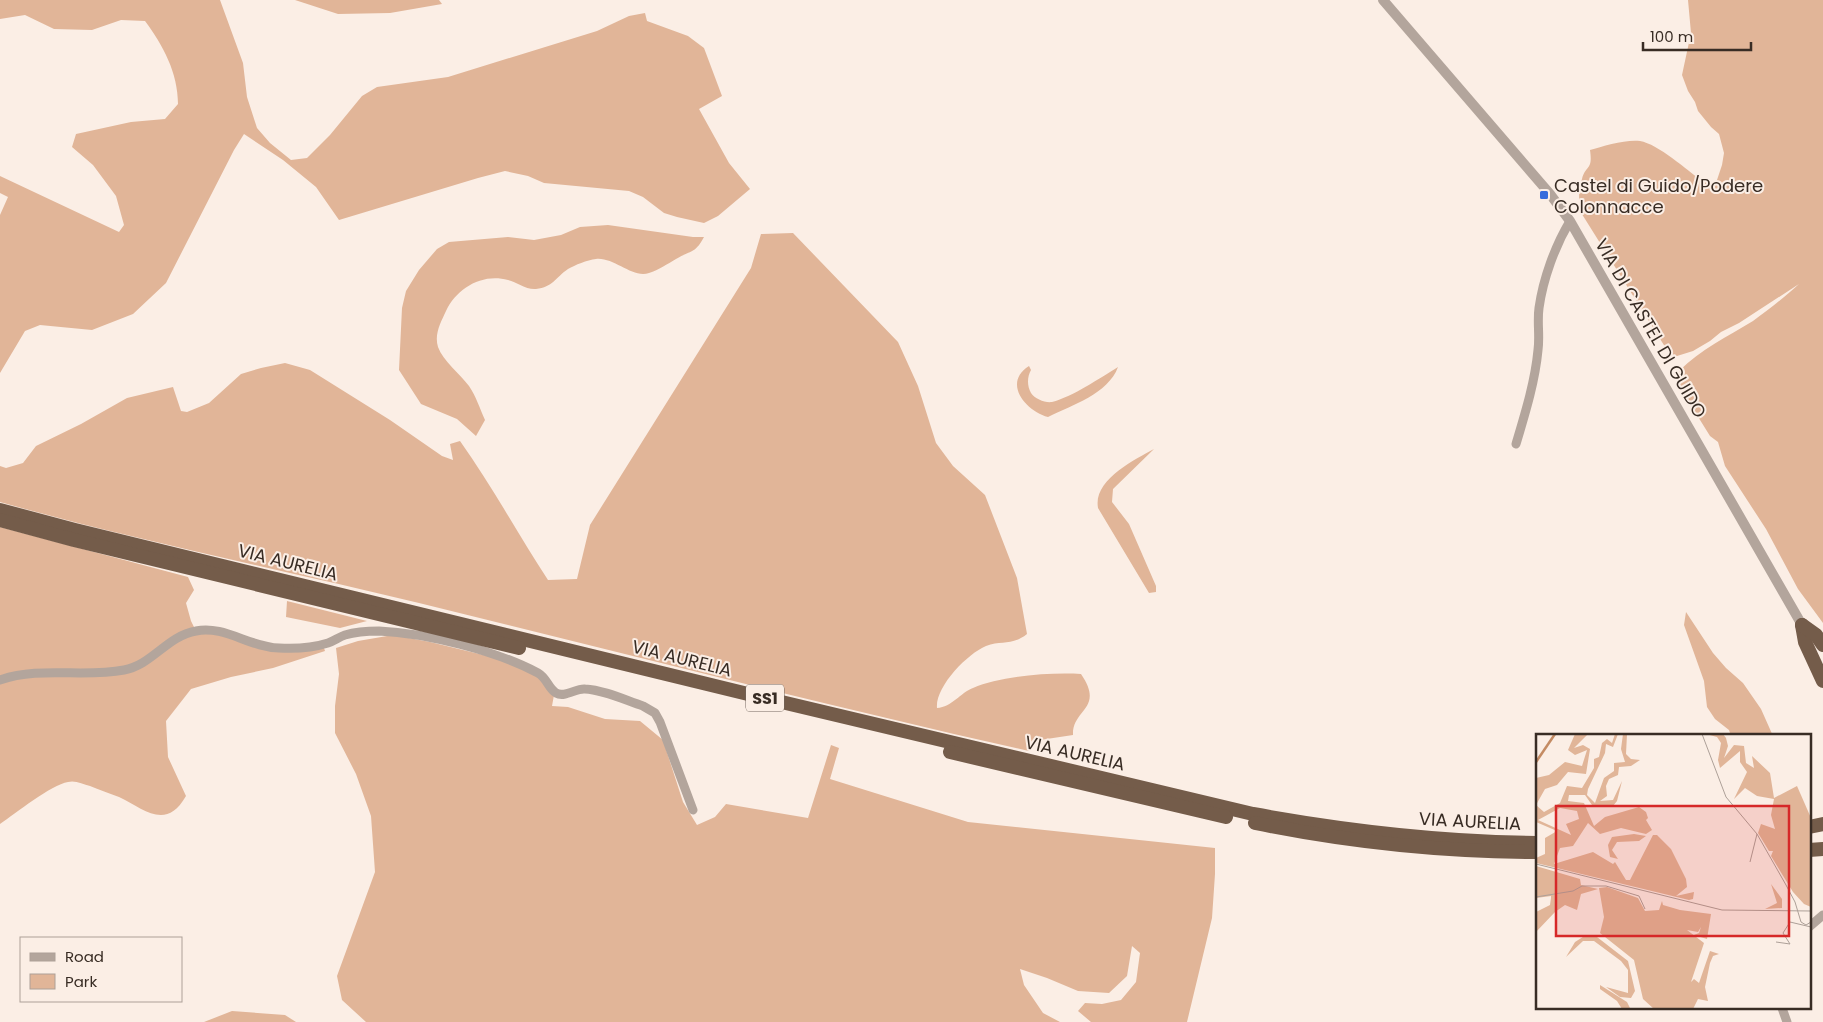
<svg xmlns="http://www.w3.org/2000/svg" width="1823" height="1022" font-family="Poppins,sans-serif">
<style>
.green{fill:#e1b598}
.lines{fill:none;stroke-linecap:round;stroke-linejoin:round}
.minor{stroke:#b3a59c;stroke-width:9}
.tertiary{stroke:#b3a59c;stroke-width:10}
.trunk{stroke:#745c4a;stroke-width:14}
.poi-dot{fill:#376cdc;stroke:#fbeee5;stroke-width:2}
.labels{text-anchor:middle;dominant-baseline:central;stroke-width:4;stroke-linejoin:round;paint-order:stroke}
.shield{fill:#fbeee5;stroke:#72665e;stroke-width:1}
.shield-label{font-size:16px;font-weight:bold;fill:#382c24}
.poi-label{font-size:18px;fill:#382c24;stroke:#fbeee5;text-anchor:start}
.street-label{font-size:18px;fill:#382c24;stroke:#fbeee5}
.inset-river{fill:none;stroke:#c48b63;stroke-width:2.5}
.inset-road{fill:none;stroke:#ada098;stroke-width:1}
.view{fill:#d62828;fill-opacity:0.15;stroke:#d62828;stroke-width:2.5}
.inset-edge{fill:none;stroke:#382c24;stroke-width:2.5}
</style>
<rect width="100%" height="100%" fill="#fbeee5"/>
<!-- green -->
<g class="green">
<path d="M 0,0 L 220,0 L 243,63 L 247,97 L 257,128 L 270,143 L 291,160 L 307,158 L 330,135 L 362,96 L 377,87 L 448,77 L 597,31 L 629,16 L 645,13 L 647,21 L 688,36 L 704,48 L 722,96 L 699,109 L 729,163 L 750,189 L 718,216 L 704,223 L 677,217 L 664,213 L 643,197 L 629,191 L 544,183 L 528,176 L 505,171 L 478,178 L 339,220 L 316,187 L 283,160 L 244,134 L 234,150 L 166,283 L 133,314 L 92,330 L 40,325 L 25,331 L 0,373 L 0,215 L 8,197 L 0,193 L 0,176 L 119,232 L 124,225 L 116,196 L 93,165 L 72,147 L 76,134 L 131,122 L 165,119 L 178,104 C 178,73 163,45 145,21 L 121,20 L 92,30 L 54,29 L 25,15 L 0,19 Z"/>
<polygon points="295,0 439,0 442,4 390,13 338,14"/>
<path d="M 1688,0 L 1823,0 L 1823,623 L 1798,589 L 1766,529 L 1725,466 L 1718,442 L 1710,436 L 1682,391 L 1679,380 L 1679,371 C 1701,349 1727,337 1753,321 C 1768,310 1785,297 1799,284 L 1739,323 L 1721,332 L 1710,341 L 1693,351 L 1677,356 L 1669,353 L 1662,342 L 1580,211 C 1579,201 1578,190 1582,179 C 1586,164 1593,171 1590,150 C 1603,146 1627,139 1640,141 C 1658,144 1687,170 1702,181 L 1710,184 L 1717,180 L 1722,165 L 1724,153 L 1719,134 L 1711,127 L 1698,111 L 1695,102 L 1688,91 L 1682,75 L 1691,33 Z"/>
<path d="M 608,225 L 693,237 L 704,237 C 695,254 691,250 676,259 C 667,264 659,270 649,273 C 633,279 614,257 596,259 C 587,260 575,265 568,269 C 555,278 553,287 536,289 C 526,290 517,282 508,280 C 482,273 457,288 446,311 C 441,322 434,334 438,347 C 443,361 460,374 469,386 C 476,396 480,409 485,420 L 476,436 L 457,419 L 421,404 L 399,370 L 402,308 L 406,291 L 419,270 L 437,249 L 449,242 L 508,237 L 534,240 L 561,235 L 580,227 Z"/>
<path d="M 793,233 L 898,342 L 918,386 L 936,443 L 953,466 L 985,495 L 1017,578 L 1027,634 C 1012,646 1002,640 986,646 C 967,654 935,687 937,708 C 952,707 960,693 973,688 C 1001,676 1051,672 1081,674 C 1105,709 1072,709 1073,735 L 1040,740 L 1029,751 C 825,705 622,653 419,603 C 279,569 138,541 0,502 L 0,466 L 6,468 L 23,463 L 36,446 L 81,424 L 127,398 L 173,387 L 181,411 L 187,412 L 209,403 L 241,374 L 261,368 L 285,363 L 310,370 L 390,420 L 442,456 L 453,460 L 450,444 L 460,441 C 492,486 518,534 548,580 L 577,579 L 590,525 L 751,268 L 761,234 Z"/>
<path d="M 1029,366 L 1031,370 C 1027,377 1027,386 1031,393 C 1035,399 1045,403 1052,402 C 1072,397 1100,378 1118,367 C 1108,394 1072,405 1048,417 C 1026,411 1002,383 1029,366 Z"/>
<path d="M 1154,449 L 1113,489 L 1112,502 L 1129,524 L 1156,586 L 1156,592 L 1149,593 L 1098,508 C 1093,480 1134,460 1154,449 Z"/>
<path d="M 0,527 L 188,577 L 194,590 L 186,603 L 191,621 L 197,633 L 218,633 L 262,645 L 292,645 L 322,642 L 325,651 L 273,668 L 231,677 L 191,689 L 166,721 L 168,757 L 186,796 C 166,831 144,809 119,797 C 109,793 99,790 90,786 C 83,784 75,780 68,782 C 51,785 16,813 0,824 Z"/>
<polygon points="287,601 367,621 340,628 286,617"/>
<polygon points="1686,612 1713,653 1726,668 1743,683 1761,709 1773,736 1731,736 1729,730 1715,719 1707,707 1704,681 1684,625"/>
<polygon points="393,635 430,642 500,659 541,677 554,695 552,706 568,707 605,719 640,721 663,740 683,802 697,825 715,817 726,804 808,818 831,745 839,748 830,779 968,822 1215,848 1215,874 1212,918 1187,1022 1091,1022 1078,1011 1085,1003 1102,1004 1121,1000 1136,982 1140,953 1132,946 1127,976 1109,993 1078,991 1047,978 1020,969 1024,985 1043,1013 1060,1022 366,1022 342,1000 337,976 375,872 371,816 356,774 335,733 335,706 339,674 336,648 358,641"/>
<polygon points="232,1011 285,1015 296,1022 204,1022"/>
</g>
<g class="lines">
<!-- minor -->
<g class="minor">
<path d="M 1516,444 C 1525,414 1535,382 1538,350 C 1540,336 1537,322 1539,308 C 1543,279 1555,246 1570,221"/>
<path d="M 0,680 C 40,666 83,678 124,670 C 152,665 167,636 196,631 C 224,625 249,647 279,648 C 296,649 312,648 328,643 C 334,641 339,637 345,635 C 355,632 368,631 379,631 C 426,633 497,651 538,673 C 547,678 548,688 556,693 C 565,698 576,688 585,689 C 604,690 625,700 643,706 L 655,713 L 660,722 L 693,810"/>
<polyline points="1809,927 1823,915"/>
<polyline points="1782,1008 1787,1022"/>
</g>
<!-- tertiary -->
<polyline class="tertiary" points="1383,0 1550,194 1570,221 1802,625"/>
<!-- trunk -->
<g class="trunk">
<path d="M 0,510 L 75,530 L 748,694 L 1253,814 C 1347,831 1441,842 1537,843"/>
<polyline points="0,520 74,540 519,648"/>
<polyline points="1802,625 1805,642 1823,681"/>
<polyline points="1802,625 1816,635 1823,645"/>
<polyline points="950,752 1226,817"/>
<path d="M 1255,823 C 1348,842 1442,852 1537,852"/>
<polyline points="1809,827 1823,824"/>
<polyline points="1809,850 1823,849"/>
</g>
</g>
<!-- markers -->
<rect class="poi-dot" x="1539" y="190" width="10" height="10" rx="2.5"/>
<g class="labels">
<!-- shield labels -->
<rect class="shield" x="746" y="684.5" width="38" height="27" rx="4"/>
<g class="shield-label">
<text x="765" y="698">SS1</text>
</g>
<!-- poi labels -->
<g class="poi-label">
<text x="1554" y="185">Castel di Guido/Podere<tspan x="1554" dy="21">Colonnacce</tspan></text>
</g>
<!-- street labels -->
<g class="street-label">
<text transform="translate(1651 328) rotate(60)">VIA DI CASTEL DI GUIDO</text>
<text transform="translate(288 562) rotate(14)">VIA AURELIA</text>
<text transform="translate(682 658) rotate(14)">VIA AURELIA</text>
<text transform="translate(1075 753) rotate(13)">VIA AURELIA</text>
<text transform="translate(1470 821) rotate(3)">VIA AURELIA</text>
</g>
</g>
<!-- overview -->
<g transform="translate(1536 734)">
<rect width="275" height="275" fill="#fbeee5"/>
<path d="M 39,0 L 52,0 L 38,14 L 47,11 L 54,15 L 50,40 L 32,38 L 21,51 L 9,55 L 0,71 L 8,78 L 24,69 L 31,52 L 46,54 L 58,34 L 58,25 L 63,23 L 66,9 L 71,5 L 76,9 L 79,0 L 82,0 L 77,13 L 70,10 L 69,19 L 52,55 L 51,61 L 59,69 L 68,44 L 78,37 L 78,29 L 89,28 L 85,15 L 87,0 L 91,0 L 90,20 L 95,25 L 104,26 L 95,32 L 83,33 L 82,41 L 73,45 L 70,52 L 71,62 L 64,67 L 77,66 L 86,47 L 81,67 L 77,72 L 63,73 L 56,71 L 49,61 L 33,61 L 32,67 L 48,69 L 58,92 L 69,83 L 103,73 L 110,78 L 112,84 L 110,86 L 116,96 L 110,100 L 85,94 L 64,100 L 52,89 L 37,112 L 24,114 L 18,130 L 57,118 L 77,130 L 79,128 L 90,146 L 94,146 L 117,101 L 121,101 L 135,115 L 150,145 L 151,153 L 140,162 L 158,158 L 157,165 L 153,166 L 0,129 L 0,124 L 9,120 L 9,104 L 21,97 L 0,88 L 0,44 L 13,41 L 29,28 L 46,32 L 51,16 L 39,21 L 32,16 ZM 24,74 L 41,77 L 43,85 L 30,90 L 35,101 L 2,86 ZM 170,0 L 187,0 L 190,4 L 192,12 L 188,24 L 198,11 L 208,12 L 210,29 L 218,34 L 216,22 L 234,39 L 238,64 L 261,52 L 275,84 L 275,173 L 268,170 L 257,158 L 235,122 L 237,117 L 233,117 L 222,99 L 225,90 L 239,95 L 235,81 L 238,65 L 221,62 L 209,54 L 198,65 L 211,38 L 204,28 L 204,17 L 184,34 L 182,26 L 185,9 L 181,3 ZM 98,100 L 110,102 L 103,107 L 81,108 L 76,116 L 82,125 L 74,123 L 72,111 L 76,103 ZM 0,132 L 44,145 L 45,151 L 62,155 L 45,160 L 41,176 L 29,171 L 19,178 L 0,198 L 0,178 L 14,171 L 15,164 L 15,162 L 0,164 ZM 235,150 L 246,165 L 246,174 L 229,175 L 241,169 ZM 71,153 L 102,164 L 109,177 L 123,176 L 126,167 L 127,171 L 144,176 L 175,180 L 171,205 L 158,201 L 163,199 L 165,193 L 162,198 L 151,196 L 168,209 L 155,248 L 158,245 L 163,249 L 174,217 L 183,220 L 177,222 L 174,229 L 169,253 L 172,267 L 162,265 L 157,275 L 118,275 L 107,265 L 98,226 L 64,199 L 68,183 L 63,154 ZM 50,201 L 61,203 L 92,227 L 99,257 L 95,264 L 84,263 L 70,253 L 92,259 L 92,236 L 85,227 L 58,207 L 47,207 L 30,223 L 39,208 ZM 64,251 L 91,268 L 94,274 L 86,275 L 81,267 L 64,255 Z" fill="#e1b598" fill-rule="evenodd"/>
<path class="inset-river" d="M 0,28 L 19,0"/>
<path class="inset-road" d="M 166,0 L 190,63 L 221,100 L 250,151M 214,128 L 221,100M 0,130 L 186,176 L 275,177M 250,151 L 259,168 L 265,188 L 270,191 L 275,188M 0,163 L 37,157 L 46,152 L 70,152 L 103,162 L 109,175M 240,208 L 254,210 L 247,199 L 254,188 L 275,193"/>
<path class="view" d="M 20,72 L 253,72 L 253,202 L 20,202 Z"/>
<rect width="275" height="275" class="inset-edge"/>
</g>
<!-- legend -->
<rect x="20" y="937" width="162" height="65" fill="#fbeee5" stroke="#ada098"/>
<rect x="30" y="953" width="25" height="8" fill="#b3a59c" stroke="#ada098"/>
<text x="65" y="962" font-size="15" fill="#382c24">Road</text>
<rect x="30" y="974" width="25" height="15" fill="#e1b598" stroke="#ada098"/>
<text x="65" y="987" font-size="15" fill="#382c24">Park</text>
<!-- scale -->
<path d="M1643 42v8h108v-8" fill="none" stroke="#382c24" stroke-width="2.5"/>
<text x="1650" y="42" font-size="15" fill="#382c24" stroke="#fbeee5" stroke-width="4" paint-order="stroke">100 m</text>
</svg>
